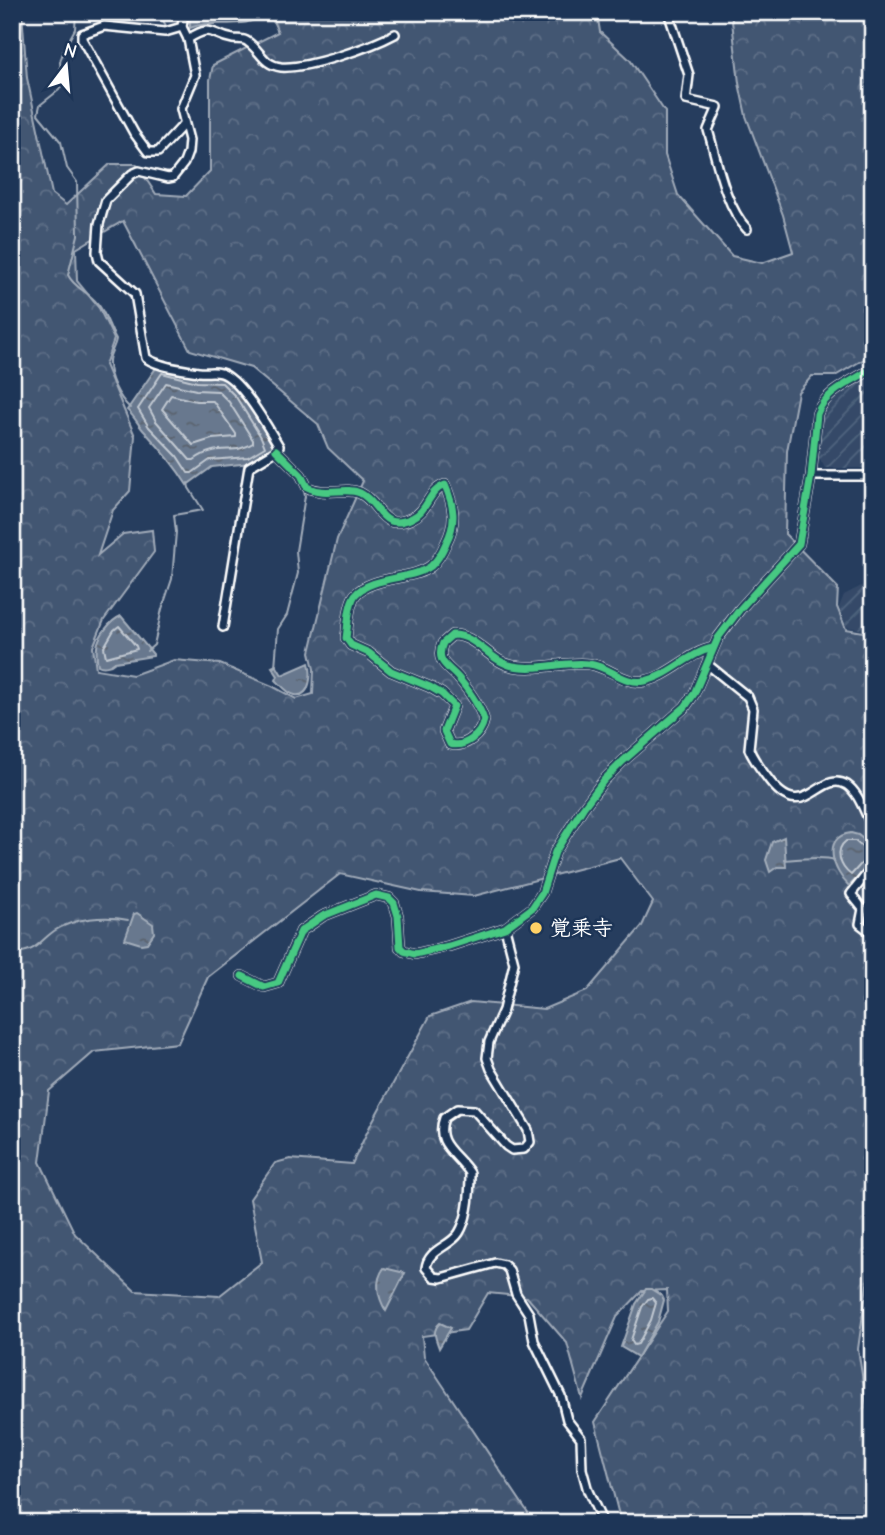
<svg xmlns="http://www.w3.org/2000/svg" width="885" height="1535" font-family="'Comic Neue','Klee One',sans-serif">
<style>
.industrial{fill:url(#industrial-furrows)}
.forest{fill:url(#forest-crowns);stroke:#a0aab8;stroke-width:2;fill-rule:evenodd}
.water{fill:url(#water-ripples);stroke:#a4aebb;stroke-width:2}
.lines{fill:none;stroke-linecap:round;stroke-linejoin:round}
.shore{stroke:#c2c9d2;stroke-width:2}
.stream{stroke:#a4aebb;stroke-width:2}
.street-casing{stroke:#fff;stroke-width:12}
.street{stroke:#1d3557;stroke-width:7}
.cycleway-casing{stroke:#1d3557;stroke-width:11}
.cycleway{stroke:#46c982;stroke-width:7}
.poi-dot{fill:#ffd166;stroke:#1d3557;stroke-width:2.5}
.labels{text-anchor:middle;dominant-baseline:central;stroke-width:5;stroke-linejoin:round;paint-order:stroke}
.poi-label{font-size:21px;font-weight:bold;fill:#fff;stroke:#1d3557;text-anchor:start}
</style>
<defs>
<pattern id="industrial-furrows" width="10" height="10" patternUnits="userSpaceOnUse" patternTransform="scale(1.75)"><rect width="10" height="10" fill="#344a68"/><path d="M-1 1l2-2M0 10L10 0M9 11l2-2" fill="none" stroke="#52657f"/></pattern>
<pattern id="forest-crowns" width="20" height="18" patternUnits="userSpaceOnUse" patternTransform="scale(1.75)"><rect width="20" height="18" fill="#425672"/><path d="M2 6a3 3 0 1 1 6 0M12 15a3 3 0 1 1 6 0" fill="none" stroke="#5e6f87"/></pattern>
<pattern id="water-ripples" width="26" height="14" patternUnits="userSpaceOnUse" patternTransform="scale(1.75)"><rect width="26" height="14" fill="#67788e"/><path d="M2 4q2-2 4 0t4 0M15 11q2-2 4 0t4 0" fill="none" stroke="#5a626d"/></pattern>
</defs>
<rect width="100%" height="100%" fill="#263d5e"/>
<filter id="ink" filterUnits="userSpaceOnUse"><feTurbulence type="fractalNoise" baseFrequency=".0143" numOctaves="2"/><feDisplacementMap in="SourceGraphic" scale="14" xChannelSelector="R" yChannelSelector="G"/><feConvolveMatrix kernelMatrix="1 2 1 2 8 2 1 2 1" color-interpolation-filters="sRGB"/></filter>
<g filter="url(#ink)">
<!-- industrial -->
<g class="industrial">
<polygon points="873,373 873,468 825,468 816,452 822,408 835,394"/>
<polygon points="873,580 873,645 868,640 865,630 847,627 839,607 844,595"/>
</g>
<!-- forest -->
<path class="forest" d="M 12,12 L 22,12 L 27,78 L 52,194 L 66,205 L 110,164 L 136,164 L 156,194 L 186,196 L 210,171 L 210,80 L 213,65 L 278,32 L 269,12 L 597,12 L 600,32 L 630,60 L 665,112 L 665,155 L 678,195 L 732,256 L 762,263 L 793,252 L 783,215 L 746,116 L 739,83 L 731,12 L 873,12 L 873,354 L 835,376 L 812,376 L 798,392 L 787,451 L 785,534 L 838,588 L 837,607 L 846,629 L 863,632 L 873,647 L 873,1243 L 858,1349 L 873,1445 L 873,1523 L 621,1523 L 595,1422 L 668,1311 L 667,1290 L 642,1291 L 617,1317 L 582,1398 L 567,1343 L 527,1297 L 488,1293 L 466,1330 L 422,1336 L 424,1357 L 535,1523 L 12,1523 ZM 123,221 L 190,350 L 251,368 L 318,424 L 328,448 L 363,481 L 337,539 L 310,652 L 314,669 L 313,694 L 296,699 L 272,686 L 220,664 L 174,660 L 133,675 L 96,669 L 93,647 L 104,620 L 154,552 L 152,530 L 123,534 L 98,555 L 113,510 L 130,491 L 135,436 L 105,365 L 114,339 L 99,308 L 77,281 L 76,249 ZM 620,858 L 653,902 L 642,926 L 587,991 L 544,1009 L 471,1002 L 430,1016 L 371,1124 L 352,1164 L 290,1159 L 275,1163 L 250,1199 L 262,1262 L 219,1296 L 135,1291 L 75,1234 L 40,1162 L 49,1091 L 94,1052 L 178,1043 L 208,977 L 340,874 L 421,892 L 474,896 Z"/>
<!-- water -->
<g class="water">
<path d="M 190,12 L 258,12 L 259,13 L 258,18 C 238,29 211,19 190,28 Z"/>
<path d="M 158,365 C 177,368 205,370 223,377 C 242,384 265,429 275,447 L 272,451 L 251,463 L 212,467 L 187,485 C 174,464 162,450 145,432 C 138,425 135,417 127,410 Z"/>
<path d="M 121,616 L 153,654 L 153,656 L 115,662 C 111,666 103,668 98,665 C 97,660 96,653 97,647 C 98,636 111,620 121,616 Z"/>
<path d="M 309,663 C 312,673 311,698 295,695 C 288,694 281,685 276,680 L 278,676 L 272,667 L 276,665 L 282,675 Z"/>
<path d="M 851,833 L 858,835 L 873,847 L 873,862 L 849,886 C 834,872 820,837 851,833 Z"/>
<polygon points="784,837 786,867 777,867 770,872 766,860 772,842"/>
<polygon points="137,913 153,924 154,933 147,943 141,944 125,939 134,914"/>
<path d="M 384,1268 L 405,1273 L 386,1311 C 378,1298 374,1281 384,1268 Z"/>
<polygon points="646,1289 651,1289 662,1296 664,1300 658,1322 638,1357 621,1347 636,1304"/>
<path d="M 440,1323 L 451,1328 L 439,1348 C 436,1339 431,1331 440,1323 Z"/>
</g>
<g class="lines">
<!-- shore -->
<g class="shore">
<polygon points="162,373 197,382 222,383 236,397 261,437 265,447 248,457 210,460 192,473 188,473 177,456 149,427 138,409"/>
<path d="M 166,383 L 196,390 L 218,391 L 229,402 L 253,440 L 253,443 C 234,456 218,442 194,460 L 190,460 L 156,421 L 149,408 Z"/>
<polygon points="171,395 196,401 213,401 236,434 236,437 212,439 193,445 162,409"/>
<polygon points="119,626 136,646 137,649 106,657 104,647 114,630"/>
<path d="M 846,841 L 855,841 L 870,854 L 851,875 C 840,867 834,850 846,841 Z"/>
<polygon points="652,1298 656,1303 651,1320 638,1344 634,1345 631,1340 642,1307 648,1299"/>
</g>
<!-- stream -->
<g class="stream">
<path d="M 76,12 L 75,29 L 64,49 L 60,62 L 62,84 L 59,90 L 40,105 L 38,114 L 61,142 L 67,168 L 77,182 L 78,235 L 68,275 C 74,288 89,292 97,303 C 106,313 109,328 116,339 C 115,347 109,354 109,361 C 108,377 119,398 130,408"/>
<polyline points="158,12 168,29"/>
<polyline points="282,451 299,468"/>
<polyline points="147,651 154,645 162,609 172,579 176,532 174,515 203,510 189,488 188,483"/>
<polyline points="275,667 278,629 287,615 298,573 296,551 305,496 303,486"/>
<path d="M 785,860 C 796,859 825,856 834,860"/>
<path d="M 12,953 C 37,952 36,944 54,931 C 74,918 105,915 128,920"/>
</g>
<defs>
<g id="street">
<path d="M 184,12 L 182,27 L 188,39 L 195,75 L 181,109 L 189,140 L 188,152 L 184,163 L 173,177 L 168,178 L 139,171 L 132,174 L 106,200 L 99,224 L 97,252 L 99,261 L 135,294 L 146,358 C 159,367 184,370 199,372 C 206,373 214,371 221,373 C 241,379 268,428 279,446 L 274,452 L 249,467 L 223,627"/>
<path d="M 668,12 L 689,75 L 686,100 L 718,107 L 708,130 C 717,160 725,206 747,229"/>
<polyline points="182,27 165,32 104,26 82,34 82,39 134,133 148,152 158,152 184,124"/>
<path d="M 188,39 C 213,23 210,35 233,39 C 238,40 243,38 248,42 C 261,51 263,65 281,67 C 308,69 371,47 395,34"/>
<path d="M 276,450 L 301,475 L 307,487 C 326,497 345,486 360,493 C 381,503 380,533 412,518 C 428,511 428,491 445,485 C 454,506 457,522 446,543 C 443,550 438,560 431,566 C 413,580 371,576 355,595 C 348,605 348,626 346,638 L 351,645 L 369,653 L 391,671 L 430,687 L 442,694 L 454,706 L 444,731 L 450,744 C 465,748 481,735 484,720 C 480,707 469,691 460,680 C 450,667 434,663 443,643 L 452,635 C 476,634 490,662 513,666 C 538,671 564,661 589,664 C 609,666 624,685 645,681 C 670,676 688,653 713,648"/>
<polyline points="811,476 870,476 873,533"/>
<path d="M 707,664 L 748,697 L 753,709 L 749,749 C 753,759 760,768 766,776 C 804,830 819,768 847,785 C 860,794 865,815 873,827"/>
<polyline points="873,866 851,894 863,909 860,924 873,934"/>
<path d="M 505,928 L 514,963 L 503,1010 L 489,1042 L 487,1058 L 491,1069 L 528,1130 L 530,1142 L 524,1149 L 512,1150 L 506,1146 L 474,1110 L 457,1109 L 444,1118 C 434,1144 457,1153 470,1173 C 470,1191 469,1217 459,1233 C 450,1247 428,1249 426,1268 L 434,1277 L 441,1278 L 495,1263 L 504,1265 L 509,1270 L 516,1294 L 529,1314 L 534,1341 L 561,1396 L 567,1420 L 581,1438 L 582,1469 L 588,1491 L 603,1523"/>
<path d="M 242,976 L 264,987 L 278,983 L 301,931 L 323,916 L 376,895 L 389,898 L 394,903 L 398,916 L 400,947 L 404,951 L 415,954 L 449,946 L 505,928 L 532,908 L 542,893 L 555,852 L 583,808 L 604,780 L 623,761 L 685,707 L 694,694 L 718,638 L 740,609 L 799,544 L 811,476 L 817,414 C 826,390 852,382 873,368"/>
</g>
</defs>
<!-- street casing -->
<use href="#street" class="street-casing"/>
<!-- street -->
<use href="#street" class="street"/>
<defs>
<g id="cycleway">
<path d="M 276,450 L 301,475 L 307,487 C 326,497 345,486 360,493 C 381,503 380,533 412,518 C 428,511 428,491 445,485 C 454,506 457,522 446,543 C 443,550 438,560 431,566 C 413,580 371,576 355,595 C 348,605 348,626 346,638 L 351,645 L 369,653 L 391,671 L 430,687 L 442,694 L 454,706 L 444,731 L 450,744 C 465,748 481,735 484,720 C 480,707 469,691 460,680 C 450,667 434,663 443,643 L 452,635 C 476,634 490,662 513,666 C 538,671 564,661 589,664 C 609,666 624,685 645,681 C 670,676 688,653 713,648"/>
<path d="M 242,976 L 264,987 L 278,983 L 301,931 L 323,916 L 376,895 L 389,898 L 394,903 L 398,916 L 400,947 L 404,951 L 415,954 L 449,946 L 505,928 L 532,908 L 542,893 L 555,852 L 583,808 L 604,780 L 623,761 L 685,707 L 694,694 L 718,638 L 740,609 L 799,544 L 811,476 L 817,414 C 826,390 852,382 873,368"/>
</g>
</defs>
<!-- cycleway casing -->
<use href="#cycleway" class="cycleway-casing"/>
<!-- cycleway -->
<use href="#cycleway" class="cycleway"/>
</g>
</g>
<!-- markers -->
<circle class="poi-dot" cx="536" cy="928" r="7"/>
<g class="labels">
<!-- poi labels -->
<g class="poi-label">
<text x="550" y="928">覚乗寺</text>
</g>
</g>
<!-- margin -->
<rect width="885" height="1535" fill="none" stroke="#1d3557" stroke-width="42"/>
<rect x="21" y="21" width="843" height="1493" fill="none" stroke="#fff" stroke-width="2.5" filter="url(#ink)"/>
<!-- north arrow -->
<g transform="translate(66 66) rotate(16)" stroke="#1d3557" stroke-width="5" paint-order="stroke">
<path d="M0-5L12 26L0 18L-12 26Z" fill="#ffffff"/>
<text y="-10" font-size="19" font-weight="bold" text-anchor="middle" fill="#ffffff">N</text>
</g>
</svg>
